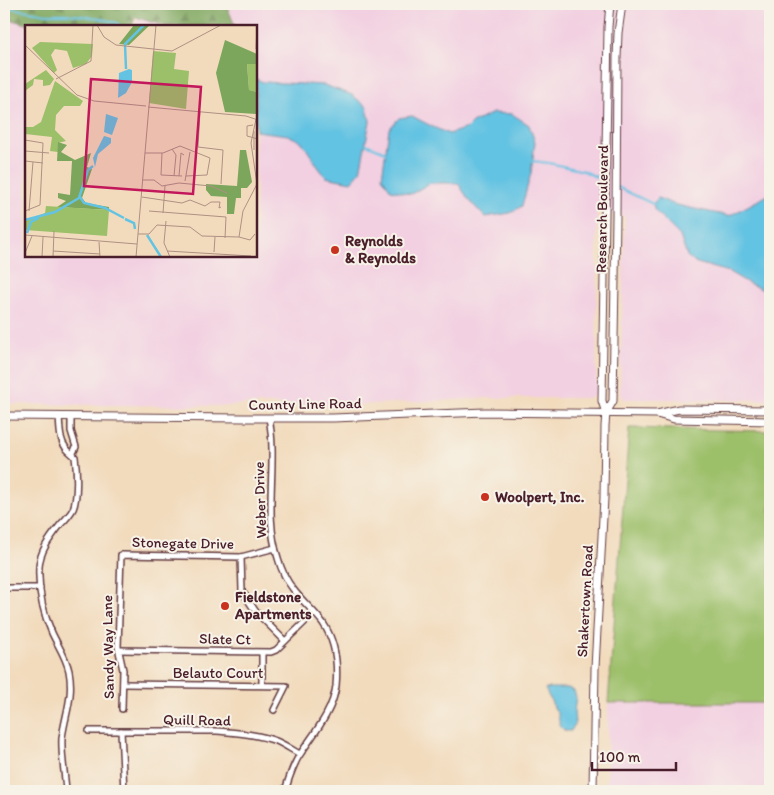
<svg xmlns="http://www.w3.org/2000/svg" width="774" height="795" font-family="Itim,sans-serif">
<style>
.built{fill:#f2cfe1}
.grass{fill:#9cbf69;stroke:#736f4a}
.forest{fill:url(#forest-firs);stroke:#646244}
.water{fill:#64c3e2;stroke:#577186}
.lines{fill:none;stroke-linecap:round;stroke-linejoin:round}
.stream{stroke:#64c3e2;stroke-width:2}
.street-casing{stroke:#633b41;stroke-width:8}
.secondary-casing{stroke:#633b41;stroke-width:9}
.street{stroke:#fff;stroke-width:5}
.secondary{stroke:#fff;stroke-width:7}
.poi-dot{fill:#c8321e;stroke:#f7f3e8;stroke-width:2}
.labels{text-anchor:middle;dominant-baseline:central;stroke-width:4;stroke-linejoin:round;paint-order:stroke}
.street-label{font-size:15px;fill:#4a1f2b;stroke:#f7f3e8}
.poi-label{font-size:15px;font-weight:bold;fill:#4a1f2b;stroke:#f7f3e8;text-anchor:start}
.inset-river{fill:none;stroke:#64c3e2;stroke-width:2.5}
.inset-road{fill:none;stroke:#af9083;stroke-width:1}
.view{fill:#c2185b;fill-opacity:0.15;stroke:#c2185b;stroke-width:2.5}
.inset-edge{fill:none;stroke:#4a1f2b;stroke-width:2.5}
</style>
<defs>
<pattern id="forest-firs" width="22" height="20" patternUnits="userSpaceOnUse" patternTransform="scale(1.25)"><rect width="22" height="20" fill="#7da65d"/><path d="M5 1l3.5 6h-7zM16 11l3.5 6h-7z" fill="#68874d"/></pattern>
</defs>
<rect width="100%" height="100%" fill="#f7f3e8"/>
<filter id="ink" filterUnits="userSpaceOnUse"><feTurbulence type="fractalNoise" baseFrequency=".02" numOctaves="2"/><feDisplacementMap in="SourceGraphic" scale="10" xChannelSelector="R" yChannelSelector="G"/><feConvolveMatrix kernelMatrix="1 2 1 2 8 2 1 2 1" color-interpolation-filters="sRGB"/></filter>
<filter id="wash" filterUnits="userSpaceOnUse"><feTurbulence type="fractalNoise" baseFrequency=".0096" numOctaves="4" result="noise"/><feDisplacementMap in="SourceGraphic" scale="20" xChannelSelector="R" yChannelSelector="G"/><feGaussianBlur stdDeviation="1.12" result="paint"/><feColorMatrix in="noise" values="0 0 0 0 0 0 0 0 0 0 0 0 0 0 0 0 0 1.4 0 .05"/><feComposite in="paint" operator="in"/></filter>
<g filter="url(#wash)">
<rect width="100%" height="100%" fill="#f2dbbd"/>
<!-- built -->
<g class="built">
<polygon points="144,4 770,4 770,400 624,399 620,394 625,217 597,210 596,394 591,398 488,398 354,405 282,405 278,404 249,404 226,406 4,404 4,18 35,26 26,26 26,256 256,256 256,26 134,26"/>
<polygon points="608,703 770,703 770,791 607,791"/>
</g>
<!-- grass -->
<polygon class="grass" points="629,428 770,431 770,703 608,703"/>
<!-- forest -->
<polygon class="forest" points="4,4 226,4 235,26 165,26 135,17 132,26 35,26 4,18"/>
<!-- water -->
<g class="water">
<polygon points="256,79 263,82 324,85 352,95 367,107 370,121 360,172 351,182 326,177 319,168 302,142 288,135 256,131"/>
<polygon points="493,113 512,114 529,125 535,142 531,173 522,206 510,213 485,217 469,200 458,183 430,183 411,194 391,190 382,177 389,129 399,118 412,116 433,127 449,134 467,128 472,123"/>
<polygon points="770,194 770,293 748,283 729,272 694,262 687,256 680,236 655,211 653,204 658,198 673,204 690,208 729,216"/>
<polygon points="551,688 568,688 574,691 576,697 574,711 575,724 571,731 565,731 560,726 558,715 545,689"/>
</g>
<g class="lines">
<!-- stream -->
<g class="stream">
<polyline points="4,7 47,14 66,14 99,18 117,23 120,26"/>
<polyline points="366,144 386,152"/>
<polyline points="532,161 549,163 584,171 604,181"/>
<polyline points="617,187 653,204"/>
</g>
</g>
</g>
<g filter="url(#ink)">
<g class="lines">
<defs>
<g id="street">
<path d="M 59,416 C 60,428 59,439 66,448 C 69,452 72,453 75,457 C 77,470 78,497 73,509 C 70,515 66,519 61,524 C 51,537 40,550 39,567 C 38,590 43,613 52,633 C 58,646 66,657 69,671 C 74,696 65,715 62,738 C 61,756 65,774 66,791"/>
<polyline points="71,417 71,431 76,447 73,453"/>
<path d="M 269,418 C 278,464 263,513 278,558 C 281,569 286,580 293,589 C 302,601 314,611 323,623 C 335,641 338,665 336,686 C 333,711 315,732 301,753 C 293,764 289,778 285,791"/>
<polyline points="241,557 242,591 256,612 285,641"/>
<polyline points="4,588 40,588"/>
<polyline points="119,650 271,652 276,650 314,613"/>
<polyline points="123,684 286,686 274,710"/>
<polyline points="262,685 262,653"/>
<polyline points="122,709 123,670 118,647 121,555 241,557 275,548"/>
<path d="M 89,731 L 217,731 C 237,733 257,734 276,741 C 284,744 292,750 300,754"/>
<polyline points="121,731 124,791"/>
</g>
<g id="secondary">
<polyline points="606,413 602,401 608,27 610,4"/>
<polyline points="657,414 674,419 770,421"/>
<polyline points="4,416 245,418 333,418 485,412 657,414 679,409 770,410"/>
<polyline points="593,791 595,668 604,498 605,426 606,413 613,401 616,217 617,58 618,33 622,4"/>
</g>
</defs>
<!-- street casing -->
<use href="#street" class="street-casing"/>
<!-- secondary casing -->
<use href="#secondary" class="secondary-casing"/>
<!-- street -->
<use href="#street" class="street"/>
<!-- secondary -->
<use href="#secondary" class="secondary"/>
</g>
</g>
<!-- markers -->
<g class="poi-dot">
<circle cx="335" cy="250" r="5"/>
<circle cx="485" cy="497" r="5"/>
<circle cx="225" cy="606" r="5"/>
</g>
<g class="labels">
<!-- street labels -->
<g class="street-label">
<text transform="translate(602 209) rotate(-89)">Research Boulevard</text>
<text transform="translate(305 404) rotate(-1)">County Line Road</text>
<text transform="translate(260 500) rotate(-92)">Weber Drive</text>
<text transform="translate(183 543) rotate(1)">Stonegate Drive</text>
<text transform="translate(585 601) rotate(-87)">Shakertown Road</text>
<text transform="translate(225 639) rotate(1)">Slate Ct</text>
<text transform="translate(108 647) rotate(-91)">Sandy Way Lane</text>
<text x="218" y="673">Belauto Court</text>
<text transform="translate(197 720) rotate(1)">Quill Road</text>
</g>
<!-- poi labels -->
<g class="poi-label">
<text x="345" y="241">Reynolds<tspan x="345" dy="17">&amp; Reynolds</tspan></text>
<text x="495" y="497">Woolpert, Inc.</text>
<text x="235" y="597">Fieldstone<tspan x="235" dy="17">Apartments</tspan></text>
</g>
</g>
<!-- overview -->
<g transform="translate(25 25)">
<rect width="232" height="232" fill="#f2dbbd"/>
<path d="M 15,17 L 68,19 L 67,31 L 61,39 L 48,43 L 42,26 L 30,24 L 26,30 L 32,45 L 29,48 L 7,23 ZM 128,26 L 151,28 L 149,44 L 164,46 L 161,84 L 124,78 ZM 222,38 L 232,39 L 232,67 L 224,65 ZM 21,45 L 29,54 L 25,60 L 18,61 L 18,55 L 9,54 L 8,60 L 0,66 L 0,59 ZM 30,56 L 58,76 L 55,81 L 39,81 L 31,90 L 30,105 L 41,116 L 33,118 L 33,127 L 25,126 L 27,112 L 0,109 L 0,102 L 8,102 L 16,97 Z" fill="#9cbf69"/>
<path d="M 109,0 L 125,0 L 104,20 L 94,19 ZM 200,15 L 232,29 L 232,39 L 222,39 L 224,65 L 232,67 L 232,89 L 200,87 L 191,48 ZM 33,117 L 42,120 L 36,127 L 50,135 L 66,128 L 62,142 L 67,144 L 57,173 L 61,178 L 84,182 L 84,185 L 32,182 L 41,176 L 33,173 L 33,168 L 45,170 L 47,136 L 32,136 ZM 215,125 L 221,125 L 227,157 L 222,163 L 216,163 L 216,173 L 211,173 L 209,189 L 202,189 L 202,172 L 186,171 L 181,165 L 181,159 L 212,161 Z" fill="#7da65d"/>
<path d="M 21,181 L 84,185 L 82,211 L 0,205 L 0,196 L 20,188 Z" fill="#9cbf69"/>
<path d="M 104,44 L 107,45 L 107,57 L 101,68 L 93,73 L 94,48 ZM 81,89 L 93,93 L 87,110 L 79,107 ZM 79,111 L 86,113 L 86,118 L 73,129 L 70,142 L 68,133 Z" fill="#64c3e2"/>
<path class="inset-river" d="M 101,44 L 100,19 L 119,0M 55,172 L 59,178 L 80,183 L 99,193M 100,194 L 109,198 L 110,204M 0,195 L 30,187 L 54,173 L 63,145 L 68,141M 2,208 L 6,197 L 14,193M 122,210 L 136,232"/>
<path class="inset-road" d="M 72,0 L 79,12 L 91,20 L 147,26 L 196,0M 0,20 L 52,70 L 69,76 L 121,81M 231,24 L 232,0M 31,54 L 66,36 L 68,0M 123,82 L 221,91 L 233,95M 175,87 L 173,122 L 198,125 L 196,159M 228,100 L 222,101 L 222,111 L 233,114M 0,115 L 18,118M 147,124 L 151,130 L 149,151M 229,125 L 229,106M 0,126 L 24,128M 120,128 L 138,128 L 155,121 L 185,133 L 182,150 L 161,151M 137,128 L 136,150 L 157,151M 0,136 L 18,138M 154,151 L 156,128 L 159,130M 117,155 L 129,155 L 137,161 L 154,158 L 186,161 L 202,168M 160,156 L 165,127M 117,172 L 157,178 L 165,175M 165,175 L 180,181 L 186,177 L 195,177 L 194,183 L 196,182M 15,180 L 18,118M 0,186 L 15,180M 4,186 L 8,137M 124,186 L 201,192 L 200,213M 138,188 L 140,161M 141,196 L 139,218 L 145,232M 113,209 L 124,209 L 132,200 L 165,202 L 177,211 L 214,212 L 218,186 L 232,159 L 226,118 L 231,94M 0,210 L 112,219M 214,212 L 225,215 L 230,209M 74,217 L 75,232M 28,226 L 75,229M 142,226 L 226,231M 189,227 L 190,212M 0,228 L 7,211M 17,232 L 18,212M 28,232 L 29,206M 111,232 L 131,0"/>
<path class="view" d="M 66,54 L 176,62 L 168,169 L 59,161 Z"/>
<rect width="232" height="232" class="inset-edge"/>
</g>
<!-- margin -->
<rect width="774" height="795" fill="none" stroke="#f7f3e8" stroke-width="20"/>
<!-- scale -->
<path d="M592 762v8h84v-8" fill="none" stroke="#4a1f2b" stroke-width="2.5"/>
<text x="599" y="762" font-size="15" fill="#4a1f2b" stroke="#f7f3e8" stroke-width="4" paint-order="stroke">100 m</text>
</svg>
